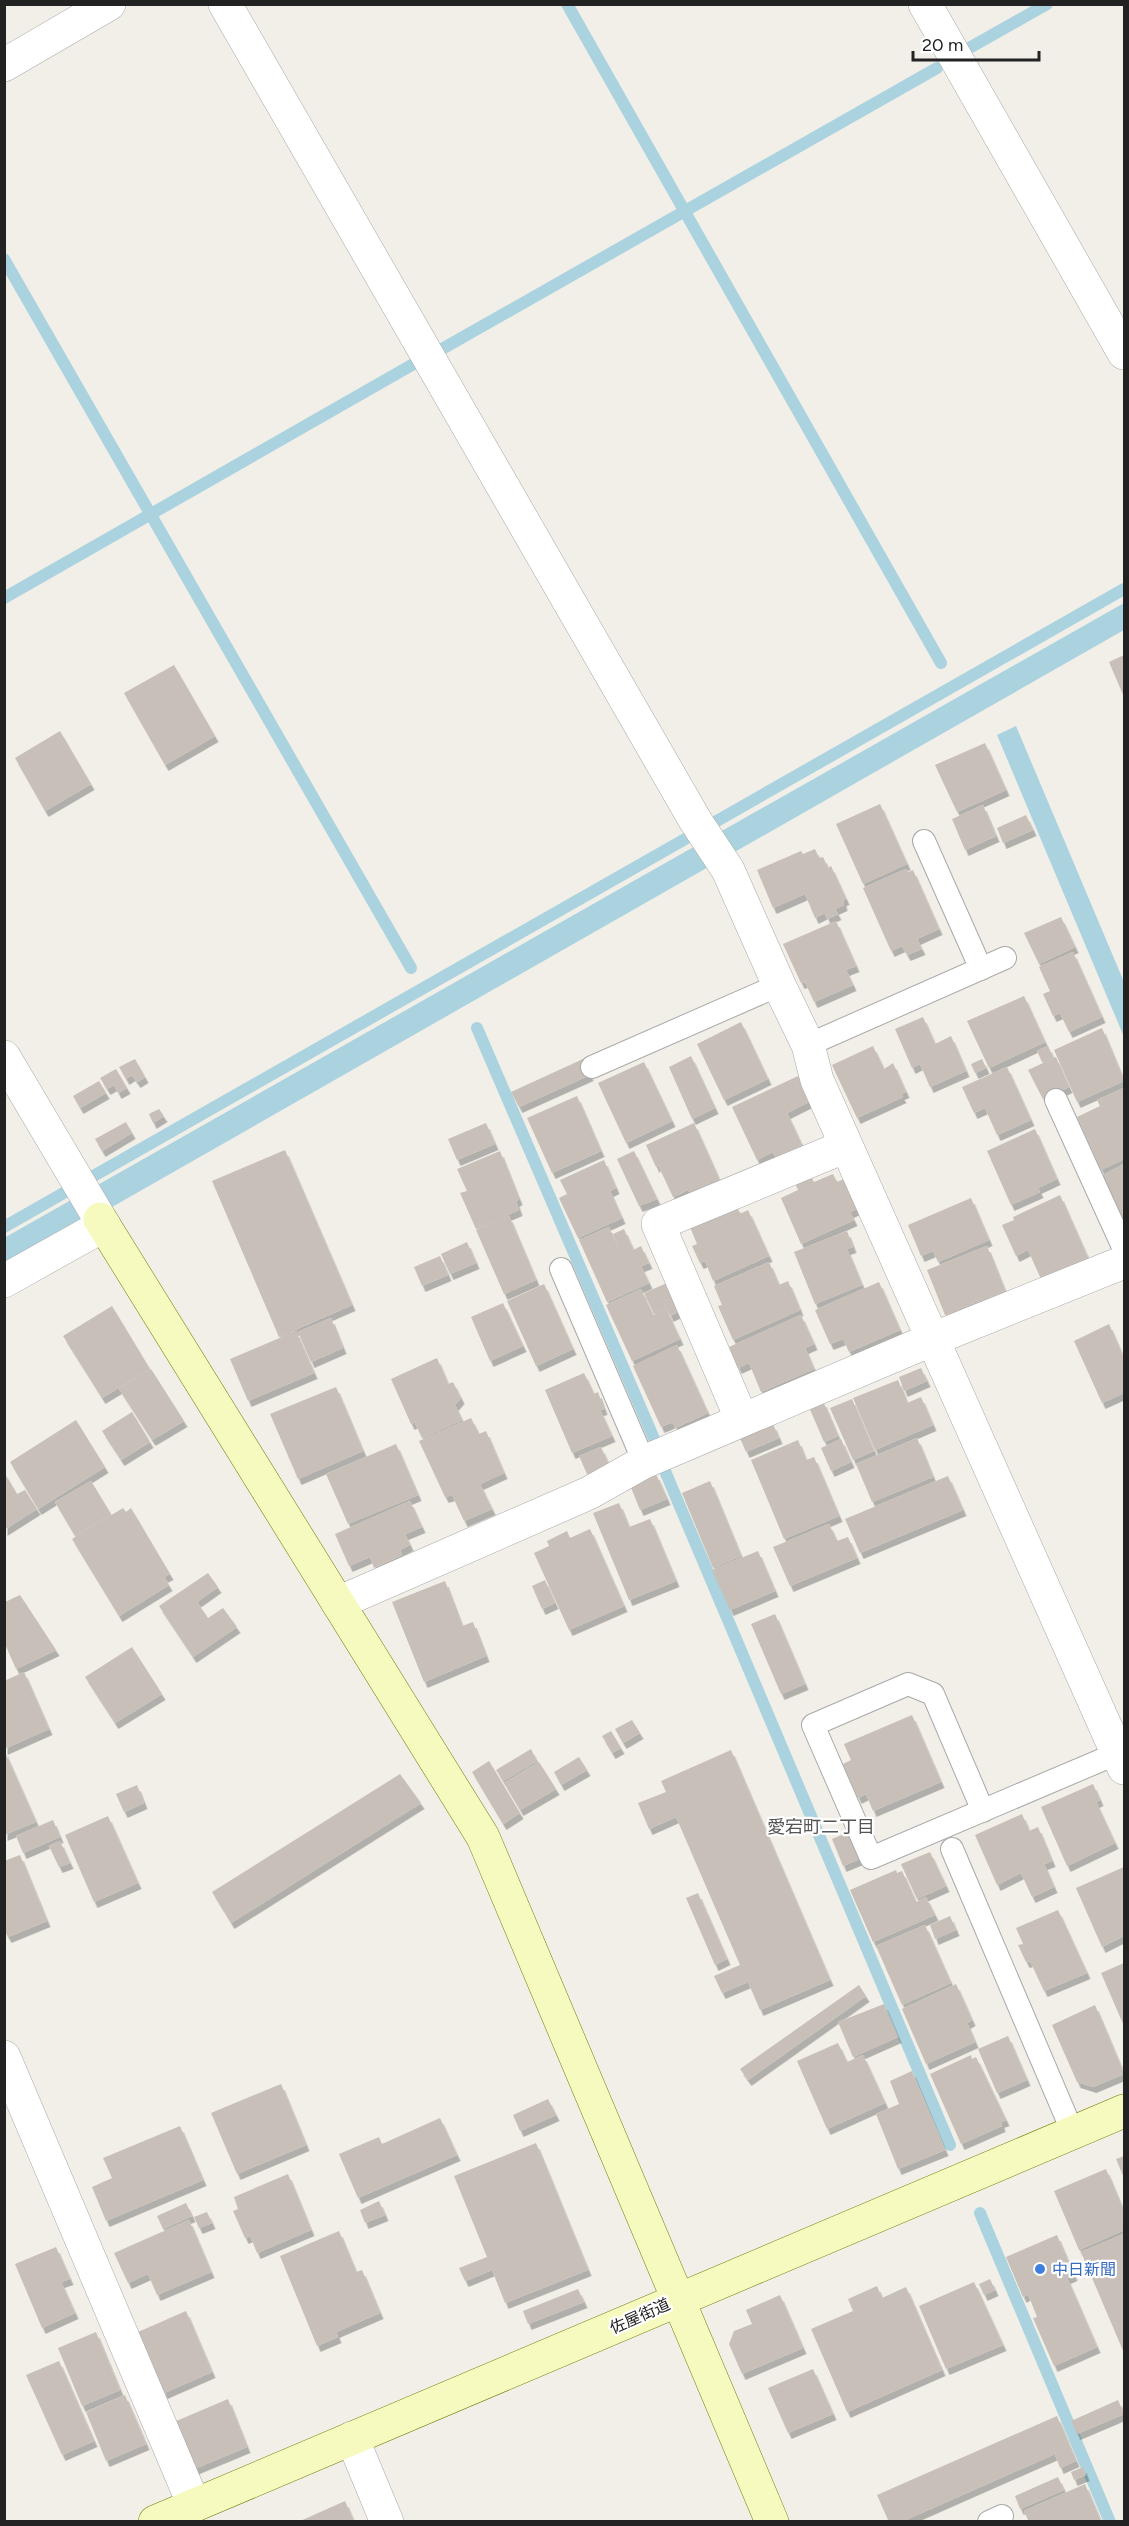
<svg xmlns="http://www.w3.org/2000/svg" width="1129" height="2526" font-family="Figtree,'Noto Sans JP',sans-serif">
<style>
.water{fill:#aad3df}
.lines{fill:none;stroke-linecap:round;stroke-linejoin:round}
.stream{stroke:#aad3df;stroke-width:12}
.building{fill:#c7bfb8;filter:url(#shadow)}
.lane-casing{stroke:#a9a9a9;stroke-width:24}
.street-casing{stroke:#a9a9a9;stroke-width:34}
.secondary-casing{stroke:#707d05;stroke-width:34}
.lane{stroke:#fff;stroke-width:22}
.street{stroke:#fff;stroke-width:33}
.secondary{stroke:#f7fabf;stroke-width:33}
.shop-dot{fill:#3f7fe0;stroke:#fff;stroke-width:2}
.labels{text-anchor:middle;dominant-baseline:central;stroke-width:4.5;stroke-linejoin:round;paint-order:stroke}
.shop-label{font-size:16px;fill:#366cbe;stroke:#fff;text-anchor:start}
.street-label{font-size:16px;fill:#222;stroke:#fff}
.neighbourhood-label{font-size:18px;fill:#555;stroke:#fff}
</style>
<defs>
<filter id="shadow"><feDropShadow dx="3.5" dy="6" stdDeviation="0" flood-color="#0004"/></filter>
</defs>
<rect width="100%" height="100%" fill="#f2efe9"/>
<!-- water -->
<g class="water">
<polygon points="1124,603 1124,630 5,1268 4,1238"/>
<polygon points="1016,726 1124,982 1124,1037 997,735"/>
</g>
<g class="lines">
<!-- stream -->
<g class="stream">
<polyline points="567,4 941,663"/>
<polyline points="971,47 1047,4"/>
<polyline points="4,259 411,968"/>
<polyline points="442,349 937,68"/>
<polyline points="4,598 417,362"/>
<polyline points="477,1028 655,1441"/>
<polyline points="4,1227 1124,589"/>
<polyline points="665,1471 950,2145"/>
<polyline points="980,2213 1110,2522"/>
</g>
</g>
<!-- building -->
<g class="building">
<polygon points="1124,655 1124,697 1109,662"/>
<polygon points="174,665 215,736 165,765 124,693"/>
<polygon points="60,731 91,784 45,811 15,758"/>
<polygon points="985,743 1006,790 957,812 935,765"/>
<polygon points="880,804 907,864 863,884 836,824"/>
<polygon points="983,805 996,836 965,850 952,819"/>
<polygon points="1026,815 1033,830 1003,843 997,828"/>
<polygon points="815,849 819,858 823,857 828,868 831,866 846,899 843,900 844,905 835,909 838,914 827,919 825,913 815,918 805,894 773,908 757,870 801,851 803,854"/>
<polygon points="906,869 908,872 913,870 939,929 917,939 922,949 907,955 902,946 891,951 863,888"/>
<polygon points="1061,917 1075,947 1039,964 1024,933"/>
<polygon points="836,921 856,966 846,970 853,985 814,1002 805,982 801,983 783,944"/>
<polygon points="1073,952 1102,1017 1069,1032 1060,1013 1053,1016 1043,994 1050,991 1039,967"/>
<polygon points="1024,996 1045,1042 989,1068 967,1021"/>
<polygon points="923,1017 935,1044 951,1036 966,1071 930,1087 920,1064 912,1068 895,1029"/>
<polygon points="741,1022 768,1079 724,1100 697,1044"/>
<polygon points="1102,1028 1124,1081 1077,1102 1054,1050"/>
<polygon points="873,1046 884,1069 893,1063 906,1092 901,1094 903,1097 857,1118 832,1065"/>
<polygon points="1048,1046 1053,1057 1042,1062 1037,1051"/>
<polygon points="691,1056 715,1108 692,1119 669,1067"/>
<polygon points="1056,1057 1069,1087 1043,1099 1028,1070"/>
<polygon points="135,1059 145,1077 137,1082 132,1075 126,1079 119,1067"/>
<polygon points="583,1059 590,1075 519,1107 511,1092"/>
<polygon points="982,1059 986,1068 975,1073 971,1064"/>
<polygon points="644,1062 672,1121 626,1143 598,1083"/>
<polygon points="1007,1067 1031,1120 997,1135 985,1108 974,1113 962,1087"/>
<polygon points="116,1069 127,1088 118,1093 114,1085 107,1089 100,1078"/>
<polygon points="798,1076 811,1101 787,1113 802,1145 776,1157 773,1152 757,1160 732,1107"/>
<polygon points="99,1081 106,1093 80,1108 73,1096"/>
<polygon points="1124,1088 1124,1159 1101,1170 1077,1117 1100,1106 1097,1100"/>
<polygon points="577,1096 601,1151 552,1173 527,1118"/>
<polygon points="159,1109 164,1116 153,1123 149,1114"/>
<polygon points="126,1122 132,1133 102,1151 95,1139"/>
<polygon points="486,1123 495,1144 457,1160 448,1139"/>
<polygon points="694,1123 720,1181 691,1195 688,1190 673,1197 658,1165 656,1167 646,1145"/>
<polygon points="1035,1129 1057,1179 1038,1188 1040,1192 1011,1205 987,1151"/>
<polygon points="285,1150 352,1305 279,1337 212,1181"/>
<polygon points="500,1151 519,1199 516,1201 519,1210 476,1229 460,1193 467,1191 457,1169"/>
<polygon points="634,1151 657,1199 639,1206 617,1159"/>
<polygon points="604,1160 616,1188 610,1191 622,1218 578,1238 559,1198 567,1194 560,1180"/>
<polygon points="1124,1164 1124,1221 1103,1175"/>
<polygon points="833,1174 837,1182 844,1179 857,1209 850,1212 854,1220 801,1244 781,1198 798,1190 795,1183 811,1176 814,1182"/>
<polygon points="1060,1195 1088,1258 1041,1279 1028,1250 1016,1256 1002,1225 1014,1220 1013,1217"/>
<polygon points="971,1198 989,1240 938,1262 933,1251 921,1256 908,1225"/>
<polygon points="737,1206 740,1214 748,1210 769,1256 713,1281 705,1261 700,1263 692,1246 697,1244 690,1227"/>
<polygon points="509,1216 536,1280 504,1294 476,1230"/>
<polygon points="609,1227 622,1255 613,1234 624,1229 633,1249 627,1253 641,1246 649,1263 641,1266 649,1283 607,1302 579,1240"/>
<polygon points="847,1231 853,1247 847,1249 862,1285 815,1304 794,1252"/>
<polygon points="467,1242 476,1263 450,1274 441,1254"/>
<polygon points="987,1246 1005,1291 945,1315 927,1270"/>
<polygon points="440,1256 448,1275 422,1286 414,1267"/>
<polygon points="769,1262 779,1285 788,1281 800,1310 733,1340 718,1306 722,1305 714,1286"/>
<polygon points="879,1282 900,1330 849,1352 843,1339 830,1344 815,1310"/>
<polygon points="667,1283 680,1311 670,1316 659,1291 666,1308 654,1314 644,1293"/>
<polygon points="544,1284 573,1349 536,1366 507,1301"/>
<polygon points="641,1289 653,1315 666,1309 680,1339 632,1361 606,1305"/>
<polygon points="503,1303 523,1346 490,1361 471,1317"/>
<polygon points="112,1306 150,1369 102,1398 63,1336"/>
<polygon points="801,1315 814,1344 805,1348 814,1369 761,1392 749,1363 738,1368 729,1347"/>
<polygon points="331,1318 343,1348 311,1362 298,1332"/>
<polygon points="1109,1324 1124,1359 1124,1393 1102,1403 1074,1341"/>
<polygon points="296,1331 314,1373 248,1401 230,1359"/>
<polygon points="677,1345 708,1413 675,1428 673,1422 661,1427 633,1366"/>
<polygon points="437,1358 448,1384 453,1382 461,1398 455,1405 462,1420 422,1438 415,1423 422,1419 411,1424 391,1379"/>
<polygon points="921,1368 927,1381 904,1391 899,1377"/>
<polygon points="151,1369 184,1421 152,1440 119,1389"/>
<polygon points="584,1373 594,1394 598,1392 604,1409 600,1410 612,1436 572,1453 545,1390"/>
<polygon points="898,1380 907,1403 921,1397 933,1425 875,1450 853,1398"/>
<polygon points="336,1387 363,1451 298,1479 270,1414"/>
<polygon points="852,1399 874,1451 853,1460 830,1408"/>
<polygon points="823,1401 838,1436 824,1442 809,1407"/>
<polygon points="132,1412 150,1442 121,1460 102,1431"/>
<polygon points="471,1418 479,1434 486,1431 504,1473 480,1484 492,1509 464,1521 452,1495 445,1497 419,1441"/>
<polygon points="76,1420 105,1467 38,1509 10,1462"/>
<polygon points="773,1424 779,1438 746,1452 740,1438"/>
<polygon points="917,1438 933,1477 872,1502 856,1464"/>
<polygon points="841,1439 851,1462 831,1471 821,1448"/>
<polygon points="798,1440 806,1460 814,1457 839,1516 784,1539 751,1460"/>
<polygon points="396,1444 418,1495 348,1524 326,1474"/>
<polygon points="601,1447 609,1465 587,1474 579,1456"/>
<polygon points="4,1472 17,1494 25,1490 37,1509 4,1530"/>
<polygon points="656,1474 667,1499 640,1510 630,1485"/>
<polygon points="948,1476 963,1510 860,1553 845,1519"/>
<polygon points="91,1481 111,1514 75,1536 55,1502"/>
<polygon points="710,1481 741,1556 713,1568 682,1493"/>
<polygon points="410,1501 422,1527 405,1534 410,1545 400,1550 402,1555 374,1568 370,1557 349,1566 335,1534"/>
<polygon points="619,1503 629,1527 650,1519 676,1581 629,1600 593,1513"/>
<polygon points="123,1508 126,1512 131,1508 170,1574 164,1577 169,1585 119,1616 72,1539"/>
<polygon points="829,1524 837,1541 848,1537 857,1558 790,1586 773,1547"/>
<polygon points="590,1529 624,1606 569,1630 534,1553 549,1546 547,1541 567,1531 570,1538"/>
<polygon points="758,1551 775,1591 730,1610 712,1570"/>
<polygon points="208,1573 218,1587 197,1602 208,1618 223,1608 237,1627 193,1657 159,1606"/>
<polygon points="545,1580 555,1603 542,1609 532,1586"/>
<polygon points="445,1581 462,1626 473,1622 486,1656 424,1682 392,1602"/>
<polygon points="20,1595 56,1650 16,1669 5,1644 5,1602"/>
<polygon points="775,1614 805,1684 781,1694 751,1624"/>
<polygon points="132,1647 162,1694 115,1723 85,1677"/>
<polygon points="24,1672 49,1729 4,1749 4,1681"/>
<polygon points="912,1715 941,1782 873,1811 866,1794 858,1798 843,1764 851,1760 844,1744"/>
<polygon points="632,1720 640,1733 623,1743 615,1729"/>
<polygon points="611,1731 621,1748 612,1753 602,1736"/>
<polygon points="531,1749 537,1761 503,1781 496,1770"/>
<polygon points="4,1750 36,1822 4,1835"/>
<polygon points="731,1750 830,1980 760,2010 748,1982 722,1993 714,1976 740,1965 676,1817 649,1829 638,1803 666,1792 661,1781"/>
<polygon points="579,1757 587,1770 561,1785 554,1772"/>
<polygon points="489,1761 520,1813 503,1824 472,1772"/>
<polygon points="539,1762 556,1789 520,1810 504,1783"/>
<polygon points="400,1774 421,1803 231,1923 212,1892"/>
<polygon points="1093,1784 1100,1800 1096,1802 1115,1843 1067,1866 1041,1807"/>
<polygon points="137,1785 144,1803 124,1812 116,1794"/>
<polygon points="1022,1814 1029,1831 1038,1827 1052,1861 1044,1864 1054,1887 1032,1897 1021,1873 997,1885 975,1835"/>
<polygon points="108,1816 138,1883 94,1902 65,1835"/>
<polygon points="53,1820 60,1837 23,1853 16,1836"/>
<polygon points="851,1831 862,1858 843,1866 832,1839"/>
<polygon points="60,1841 70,1863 59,1867 49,1846"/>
<polygon points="930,1852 946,1886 917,1899 901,1864"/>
<polygon points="20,1855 47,1921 8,1937 4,1930 4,1861"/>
<polygon points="1124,1867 1124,1936 1102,1947 1076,1888"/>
<polygon points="896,1870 897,1873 902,1871 916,1902 926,1897 935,1915 873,1942 850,1890"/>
<polygon points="698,1893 727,1959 715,1965 686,1898"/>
<polygon points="1058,1910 1087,1973 1044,1991 1030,1961 1026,1962 1018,1945 1023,1944 1016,1928"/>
<polygon points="950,1916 956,1930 935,1939 930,1925"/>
<polygon points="925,1925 951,1983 902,2005 876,1946"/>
<polygon points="1124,1963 1124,2026 1101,1973"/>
<polygon points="956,1984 972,2020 967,2023 975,2042 926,2064 902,2009"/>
<polygon points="859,1985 866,1996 748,2080 740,2069"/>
<polygon points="884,2004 898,2037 853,2057 838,2022"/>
<polygon points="1095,2005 1124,2074 1093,2087 1077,2082 1052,2025"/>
<polygon points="1008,2036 1027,2080 997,2093 978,2049"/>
<polygon points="838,2043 847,2062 863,2055 885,2103 827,2129 797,2061"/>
<polygon points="971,2055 972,2059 976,2057 1006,2120 1001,2122 1002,2126 961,2144 930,2074"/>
<polygon points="912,2071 945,2150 898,2169 876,2114 899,2104 890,2081"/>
<polygon points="281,2084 306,2145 237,2174 211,2113"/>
<polygon points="548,2099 556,2115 520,2131 513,2115"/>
<polygon points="440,2118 457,2155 358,2198 339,2154 379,2137 382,2144"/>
<polygon points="180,2126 203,2180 106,2221 92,2187 112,2178 103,2158"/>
<polygon points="536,2143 588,2270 505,2303 492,2270 465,2281 459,2268 487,2257 454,2176"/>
<polygon points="1124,2156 1124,2178 1116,2159"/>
<polygon points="1106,2169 1124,2212 1124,2230 1079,2250 1054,2191"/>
<polygon points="288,2174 311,2230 257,2253 250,2236 245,2238 233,2211 238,2209 234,2197"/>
<polygon points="379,2201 385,2215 365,2223 360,2210"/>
<polygon points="186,2203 192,2216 163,2229 157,2216"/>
<polygon points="207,2212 212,2223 199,2228 194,2217"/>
<polygon points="189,2220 211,2272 157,2295 148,2274 128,2283 114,2253"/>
<polygon points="339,2231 356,2272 362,2270 380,2313 336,2332 338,2337 317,2346 280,2256"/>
<polygon points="1124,2234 1124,2353 1081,2252"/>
<polygon points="1057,2235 1074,2275 1067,2278 1097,2347 1054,2366 1033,2318 1037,2317 1028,2294 1023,2297 1006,2257"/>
<polygon points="56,2247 70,2279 61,2282 75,2313 42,2328 15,2264"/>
<polygon points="990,2279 995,2290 984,2295 979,2284"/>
<polygon points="974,2282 1003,2345 946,2369 919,2306"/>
<polygon points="877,2286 882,2298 906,2287 942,2370 847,2412 811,2329 853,2311 848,2299"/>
<polygon points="578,2289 584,2302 528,2324 523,2311"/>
<polygon points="780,2295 803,2348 742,2374 729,2344 734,2331 752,2324 746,2310"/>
<polygon points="186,2311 212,2372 164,2393 138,2332"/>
<polygon points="96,2332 120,2390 82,2406 58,2348"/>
<polygon points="59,2361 94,2441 62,2455 26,2375"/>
<polygon points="813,2369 833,2414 788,2433 768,2388"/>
<polygon points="125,2395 146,2444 106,2461 86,2412"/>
<polygon points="228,2399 247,2447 194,2469 174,2422"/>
<polygon points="1118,2400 1124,2414 1077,2434 1071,2421"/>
<polygon points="1057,2416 1076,2461 1060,2468 1055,2454 901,2522 889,2522 877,2495"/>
<polygon points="1083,2467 1086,2475 1074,2480 1071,2472"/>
<polygon points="1058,2477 1064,2490 1020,2509 1015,2496"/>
<polygon points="1085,2484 1101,2522 1029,2522 1024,2511"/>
<polygon points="345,2501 354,2522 298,2522"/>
</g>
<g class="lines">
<defs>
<g id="lane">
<polyline points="924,841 981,969"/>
<polyline points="808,1045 1005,958"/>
<polyline points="592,1067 779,985"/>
<polyline points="1056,1100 1124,1249"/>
<polyline points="561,1269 644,1462"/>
<polyline points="983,1811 933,1694 908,1684 813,1725 871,1858 1118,1753"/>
<polyline points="952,1849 1073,2133"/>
<polyline points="989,2522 1002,2516"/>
</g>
<g id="street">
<polyline points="225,4 695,820 728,870 779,985 808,1045 817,1080 1124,1768"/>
<polyline points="925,4 1124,353"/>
<polyline points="4,65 109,4"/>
<polyline points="4,1057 100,1219"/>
<polyline points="4,1281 104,1225"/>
<polyline points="742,1420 658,1224 846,1146"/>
<polyline points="338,1603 589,1493 644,1462 933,1339 1124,1262"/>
<polyline points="4,2057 194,2505"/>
<polyline points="352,2438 387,2522"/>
</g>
<g id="secondary">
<polyline points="100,1219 483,1837 772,2522"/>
<polyline points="155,2522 1124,2111"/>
</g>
</defs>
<!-- lane casing -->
<use href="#lane" class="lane-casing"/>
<!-- street casing -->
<use href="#street" class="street-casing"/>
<!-- secondary casing -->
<use href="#secondary" class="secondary-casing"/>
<!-- lane -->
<use href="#lane" class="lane"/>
<!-- street -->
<use href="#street" class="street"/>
<!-- secondary -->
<use href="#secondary" class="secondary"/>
</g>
<!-- markers -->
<circle class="shop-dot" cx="1040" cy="2269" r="6"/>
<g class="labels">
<!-- shop labels -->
<g class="shop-label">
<text x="1052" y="2269">中日新聞</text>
</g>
<!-- street labels -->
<g class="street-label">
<text transform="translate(640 2316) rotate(-24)">佐屋街道</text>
</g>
<!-- neighbourhood labels -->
<g class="neighbourhood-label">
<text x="821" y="1827">愛宕町二丁目</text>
</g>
</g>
<!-- border -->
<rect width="1129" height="2526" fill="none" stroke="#222222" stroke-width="12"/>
<!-- scale -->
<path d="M913 51v9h126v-9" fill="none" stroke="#222222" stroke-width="3"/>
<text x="922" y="51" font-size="18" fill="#222222" stroke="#ffffff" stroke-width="4.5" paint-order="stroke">20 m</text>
</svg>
